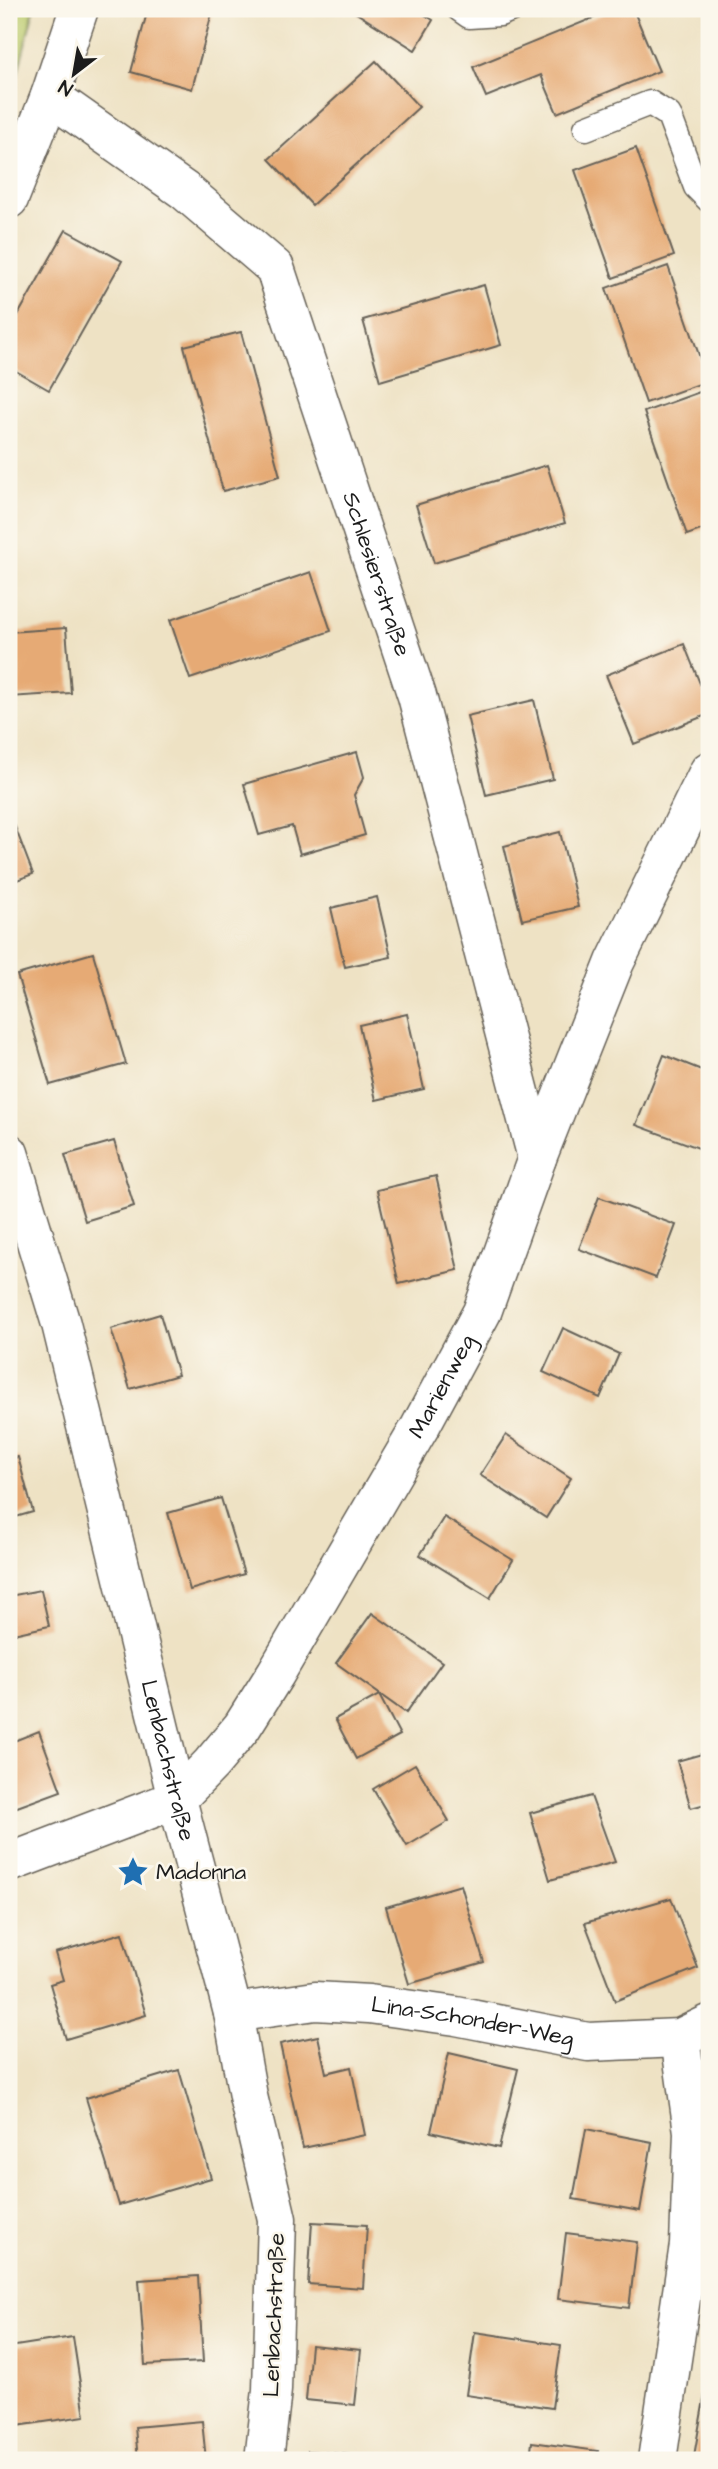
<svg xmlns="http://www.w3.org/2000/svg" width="718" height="2469" font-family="'Architects Daughter',sans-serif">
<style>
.green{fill:#bbcb6d;stroke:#6c7444;stroke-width:2}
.building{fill:#e6aa75}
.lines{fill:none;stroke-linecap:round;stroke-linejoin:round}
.lane-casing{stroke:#666157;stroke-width:27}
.street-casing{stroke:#666157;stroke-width:41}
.lane{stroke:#fff;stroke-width:24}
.street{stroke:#fff;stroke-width:38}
.labels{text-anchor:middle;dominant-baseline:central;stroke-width:5;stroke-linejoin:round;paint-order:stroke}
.street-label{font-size:23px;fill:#1c1c1c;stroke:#fbf7ec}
.poi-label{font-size:23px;fill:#1c1c1c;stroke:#fbf7ec;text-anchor:start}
</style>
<rect width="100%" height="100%" fill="#fbf7ec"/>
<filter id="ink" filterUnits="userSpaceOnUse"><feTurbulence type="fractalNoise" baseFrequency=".0143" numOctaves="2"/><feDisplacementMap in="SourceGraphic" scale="14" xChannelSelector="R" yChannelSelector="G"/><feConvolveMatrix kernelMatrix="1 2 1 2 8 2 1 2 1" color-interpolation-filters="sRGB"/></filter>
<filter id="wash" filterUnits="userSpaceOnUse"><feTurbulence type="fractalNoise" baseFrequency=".00686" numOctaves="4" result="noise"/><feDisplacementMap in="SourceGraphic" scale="28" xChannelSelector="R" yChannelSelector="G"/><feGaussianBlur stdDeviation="1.57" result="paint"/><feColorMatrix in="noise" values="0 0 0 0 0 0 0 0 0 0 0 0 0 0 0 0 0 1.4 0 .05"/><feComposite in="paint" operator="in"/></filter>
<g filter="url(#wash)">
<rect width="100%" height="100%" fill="#eee2c4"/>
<!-- green -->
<polygon class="green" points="9,9 34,9 16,80 9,93"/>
<g id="blocks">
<!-- building -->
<g class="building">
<polygon points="148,9 213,9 192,89 131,72"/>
<polygon points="350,9 415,9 433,20 415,50"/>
<polygon points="615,9 633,9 659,71 557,113 541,75 486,97 473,67"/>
<polygon points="376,61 419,107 312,205 269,159"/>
<polygon points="636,148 674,256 613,278 575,170"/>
<polygon points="66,230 122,261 49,390 9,367 9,331"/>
<polygon points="668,266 708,381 646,403 606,288"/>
<polygon points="484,285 501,345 380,381 363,320"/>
<polygon points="241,332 280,476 223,491 184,346"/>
<polygon points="708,389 709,527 687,535 644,412"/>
<polygon points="547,465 565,523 434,563 416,505"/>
<polygon points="311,572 331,631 190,679 170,620"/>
<polygon points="66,628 71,693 9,697 9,632"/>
<polygon points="684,644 709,706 709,714 634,744 606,675"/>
<polygon points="534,700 553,779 486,795 467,716"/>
<polygon points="357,752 364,777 354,795 365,835 300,854 292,826 259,835 244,784"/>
<polygon points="9,811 33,874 9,883"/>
<polygon points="560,832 578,907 522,920 504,846"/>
<polygon points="377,897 391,957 345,967 331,908"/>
<polygon points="93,953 126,1064 50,1085 17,975"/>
<polygon points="407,1014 424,1089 376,1100 359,1025"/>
<polygon points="664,1055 709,1073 709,1136 704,1150 636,1125"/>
<polygon points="114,1141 134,1206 85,1221 65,1155"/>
<polygon points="436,1176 458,1270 399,1284 377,1190"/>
<polygon points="599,1197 676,1225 656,1278 579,1249"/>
<polygon points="160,1314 178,1375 130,1389 111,1329"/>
<polygon points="563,1328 619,1354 600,1398 543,1372"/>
<polygon points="506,1435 571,1478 546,1518 480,1475"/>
<polygon points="18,1457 33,1512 9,1519 9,1459"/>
<polygon points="221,1498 244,1574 190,1590 168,1513"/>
<polygon points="444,1517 513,1560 490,1598 420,1555"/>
<polygon points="41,1590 49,1626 9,1635 9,1596"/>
<polygon points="372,1613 442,1662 406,1713 336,1663"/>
<polygon points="379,1695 400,1735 356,1759 335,1719"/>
<polygon points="39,1731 61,1791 9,1810 9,1743"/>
<polygon points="709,1752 709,1803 691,1808 677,1761"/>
<polygon points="415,1764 449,1821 407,1846 373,1789"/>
<polygon points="591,1796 615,1862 550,1880 530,1813"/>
<polygon points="461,1885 484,1962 409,1984 386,1907"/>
<polygon points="671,1898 698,1968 615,2001 585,1923"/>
<polygon points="122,1933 146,2015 66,2039 50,1984 63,1980 55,1953"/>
<polygon points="318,2036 326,2073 351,2067 365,2135 303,2148 280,2044"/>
<polygon points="449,2053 518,2069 499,2148 431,2132"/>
<polygon points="179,2070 211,2178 119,2205 86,2098"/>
<polygon points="586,2129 652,2142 640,2211 573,2199"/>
<polygon points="312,2222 367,2225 363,2288 308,2284"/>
<polygon points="566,2233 637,2242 629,2308 558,2299"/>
<polygon points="198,2276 203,2362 145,2365 139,2280"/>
<polygon points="708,2293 709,2293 709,2323 702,2322"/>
<polygon points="475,2332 561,2345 552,2408 466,2395"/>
<polygon points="73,2337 85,2416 10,2427 9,2347"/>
<polygon points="311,2345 361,2350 355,2405 306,2400"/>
<polygon points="706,2388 709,2389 709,2458 694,2456"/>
<polygon points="202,2421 206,2460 138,2460 135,2427"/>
<polygon points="532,2442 598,2451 596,2460 530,2460"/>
<polygon points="308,2451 371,2457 371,2460 307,2460"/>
</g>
</g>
</g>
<g filter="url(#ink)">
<use href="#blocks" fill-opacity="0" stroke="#666157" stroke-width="2"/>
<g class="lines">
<defs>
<g id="lane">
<polyline points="459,9 469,16 500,14 512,9"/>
<polyline points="586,128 650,103 669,115 696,187 709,200"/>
</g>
<g id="street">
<path id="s1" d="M 50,96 L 185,191 L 275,268 L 417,696 L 537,1158"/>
<polyline points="9,199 50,96 79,9"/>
<path id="s2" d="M 9,1153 L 61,1324 L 177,1799 L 233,2013 L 248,2096 L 277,2219 L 272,2390 L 264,2460"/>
<path id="s3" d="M 9,1863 L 177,1799 L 211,1764 L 242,1727 L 276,1673 L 420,1427 L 482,1312 L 537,1158 L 615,962 L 709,771"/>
<path id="s4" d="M 233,2013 L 315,2001 L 369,2004 L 456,2016 L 588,2042 L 680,2038 L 709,2024"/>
<polyline points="657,2460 689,2245 693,2132 680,2038"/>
</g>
</defs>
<!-- lane casing -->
<use href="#lane" class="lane-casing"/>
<!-- street casing -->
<use href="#street" class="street-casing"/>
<!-- lane -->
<use href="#lane" class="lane"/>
<!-- street -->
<use href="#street" class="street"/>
</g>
</g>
<!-- icons -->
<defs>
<symbol id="sight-bare" viewBox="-9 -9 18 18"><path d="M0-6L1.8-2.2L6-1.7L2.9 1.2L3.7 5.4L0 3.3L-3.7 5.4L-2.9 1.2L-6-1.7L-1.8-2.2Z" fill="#1f6fb2" stroke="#fbf7ec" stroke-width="2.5" paint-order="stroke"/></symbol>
</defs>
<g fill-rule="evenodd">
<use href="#sight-bare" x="111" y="1850" width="44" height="44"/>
</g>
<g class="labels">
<!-- street labels -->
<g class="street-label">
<text stroke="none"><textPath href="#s1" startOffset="606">Schlesierstraße</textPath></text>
<text stroke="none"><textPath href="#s3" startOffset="672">Marienweg</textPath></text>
<text stroke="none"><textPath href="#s2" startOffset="628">Lenbachstraße</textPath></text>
<text stroke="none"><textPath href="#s4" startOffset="242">Lina-Schonder-Weg</textPath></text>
<text transform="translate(274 2315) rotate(-88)">Lenbachstraße</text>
</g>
<!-- poi labels -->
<g class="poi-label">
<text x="156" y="1872">Madonna</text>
</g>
</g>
<!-- margin -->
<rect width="718" height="2469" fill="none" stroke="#fbf7ec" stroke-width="35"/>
<!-- north arrow -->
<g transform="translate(74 74) rotate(211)" stroke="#fbf7ec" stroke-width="5" paint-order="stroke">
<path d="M0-5L12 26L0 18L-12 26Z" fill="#1c1c1c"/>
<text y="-10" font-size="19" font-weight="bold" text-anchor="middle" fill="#1c1c1c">N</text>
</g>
</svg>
